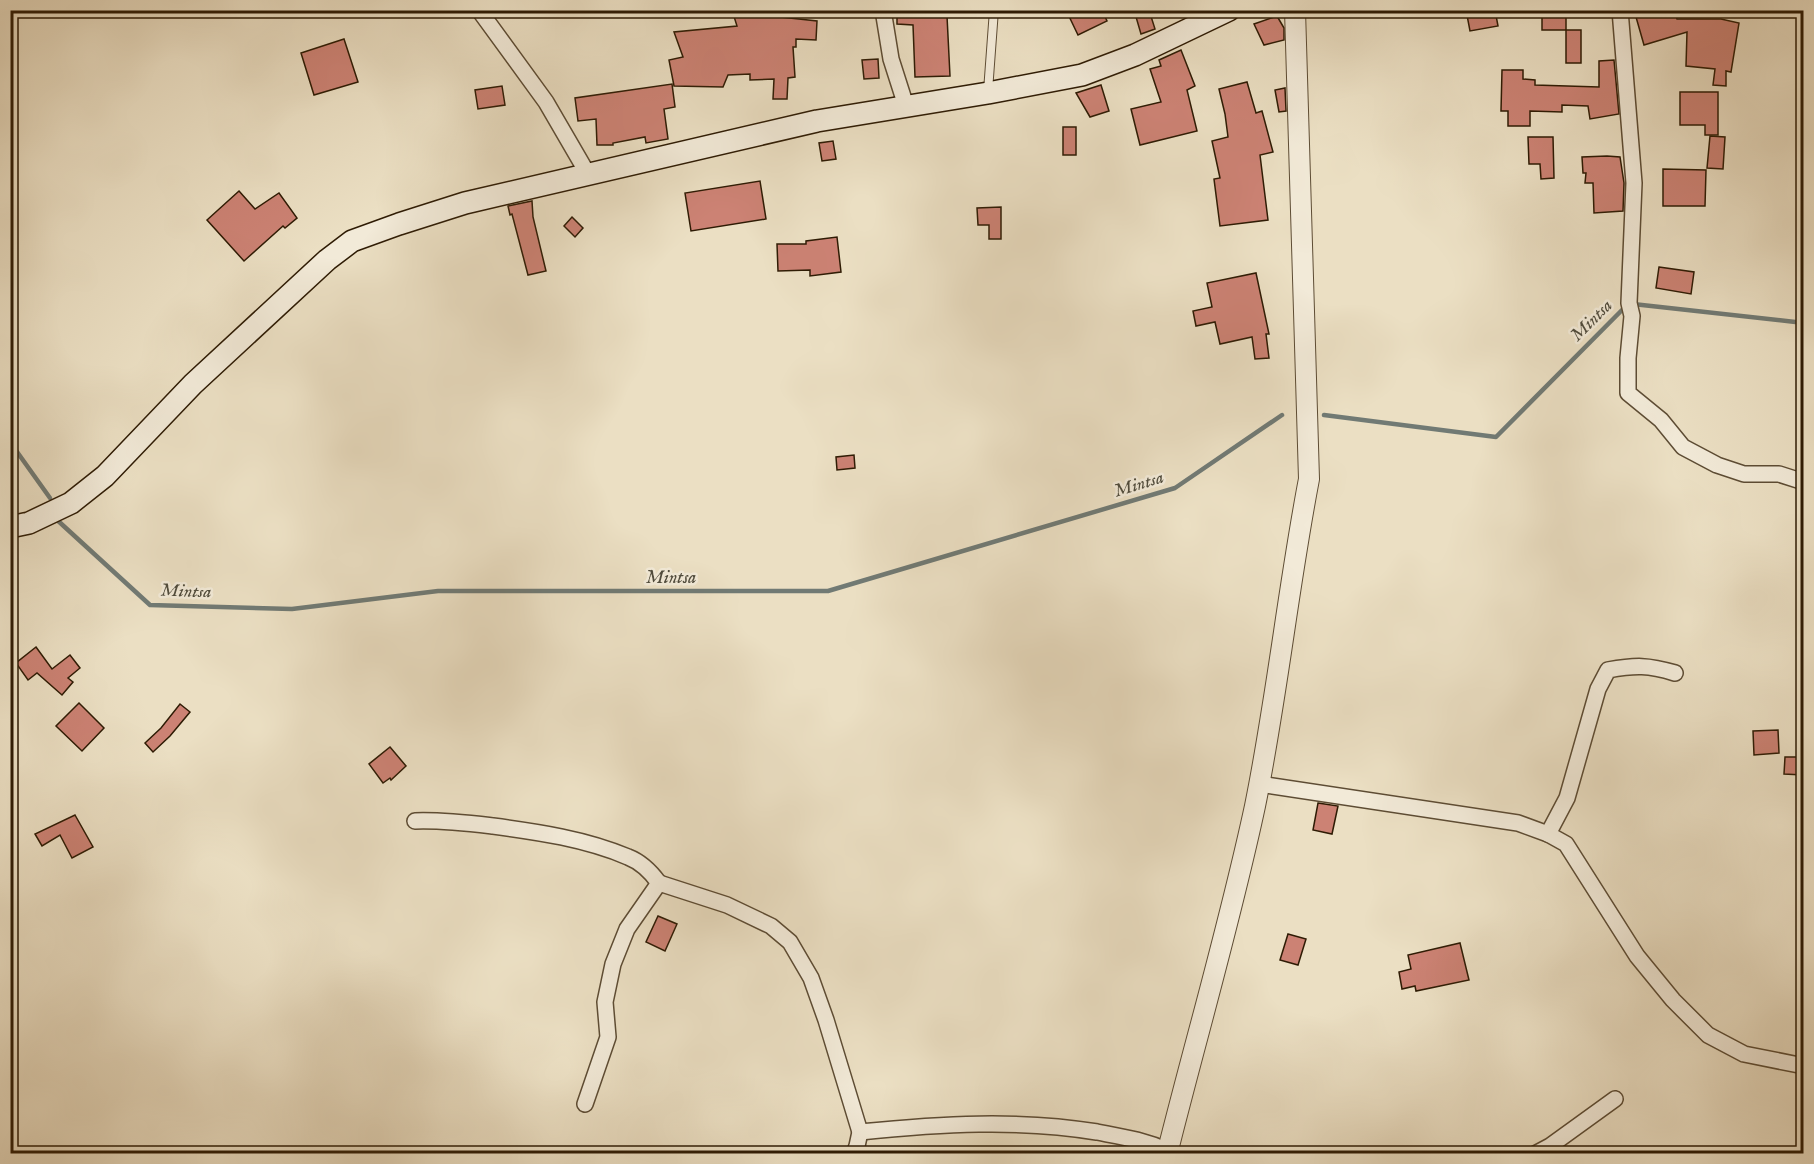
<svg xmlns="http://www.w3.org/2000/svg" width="1814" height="1164" font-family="'IM FELL English',serif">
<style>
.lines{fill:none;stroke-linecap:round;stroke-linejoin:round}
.stream{stroke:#717a74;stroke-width:4.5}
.building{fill:#cc8274;stroke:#2e1b04;stroke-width:1.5}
.service-casing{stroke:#5d4c34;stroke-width:10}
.minor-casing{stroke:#5d4c34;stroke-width:18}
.tertiary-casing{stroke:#5d4c34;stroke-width:22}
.secondary-casing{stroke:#2e1b04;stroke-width:24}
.service{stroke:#f2ead8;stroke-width:8}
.minor{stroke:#f2ead8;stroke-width:15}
.tertiary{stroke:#f2ead8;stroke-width:20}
.secondary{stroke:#f2ead8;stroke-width:21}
.labels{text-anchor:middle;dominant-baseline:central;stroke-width:5;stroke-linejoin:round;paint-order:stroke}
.water-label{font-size:18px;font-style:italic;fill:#4f4b3c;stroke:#f2ead8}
</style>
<rect width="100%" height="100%" fill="#ebdfc3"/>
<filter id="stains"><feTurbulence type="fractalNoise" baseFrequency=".00333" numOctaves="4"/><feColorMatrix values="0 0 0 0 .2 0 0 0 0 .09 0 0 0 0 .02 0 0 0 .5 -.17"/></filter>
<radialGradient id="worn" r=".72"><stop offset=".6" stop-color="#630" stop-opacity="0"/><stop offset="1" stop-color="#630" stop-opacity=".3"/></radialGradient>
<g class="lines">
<!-- stream -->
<g class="stream">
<polyline points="1633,304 1804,323"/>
<polyline points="1324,415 1496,437 1626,306"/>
<polyline points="10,442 50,498"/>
<polyline points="56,519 150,605 292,609 438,591 828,591 1175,488 1282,415"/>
</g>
</g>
<!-- building -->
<g class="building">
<polygon points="732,10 781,10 771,16 817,21 816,40 796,39 796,47 793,47 795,77 788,78 787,99 773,99 774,79 750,80 750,74 728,75 723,87 674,86 669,60 683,57 674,32 737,26"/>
<polygon points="897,10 941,10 941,16 947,16 950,76 915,77 913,25 897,24"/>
<polygon points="1066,10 1102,10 1107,21 1078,35"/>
<polygon points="1134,10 1149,10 1155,29 1141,34"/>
<polygon points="1466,10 1495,10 1498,26 1470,31"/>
<rect x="1542" y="10" width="24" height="20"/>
<polygon points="1634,10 1675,10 1677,19 1721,19 1739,23 1731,72 1726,71 1726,86 1713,85 1715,69 1686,66 1687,32 1644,45"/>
<polygon points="1277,16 1284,28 1284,40 1264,45 1254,24"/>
<rect x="1566" y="30" width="15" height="33"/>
<polygon points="344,39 358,82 314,95 301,53"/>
<polygon points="1181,50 1195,86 1187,90 1197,131 1140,145 1131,109 1161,102 1150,69 1161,66 1159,60"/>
<polygon points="878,59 879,78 864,79 862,60"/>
<polygon points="1614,60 1619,114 1590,119 1588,106 1562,105 1562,112 1530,111 1530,126 1508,126 1508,111 1501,111 1502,70 1523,70 1523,79 1535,80 1535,85 1599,87 1599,61"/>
<polygon points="1247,82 1256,113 1262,111 1273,152 1260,155 1268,220 1220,226 1214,179 1220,178 1212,141 1228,137 1225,114 1219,89"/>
<polygon points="672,84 675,107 664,109 668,139 646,143 645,137 613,143 613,145 597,145 596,119 578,121 575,98"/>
<polygon points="1101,85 1109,111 1090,117 1076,93"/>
<polygon points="502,86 505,105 478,109 475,90"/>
<polygon points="1285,88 1286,111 1279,112 1275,90"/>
<polygon points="1680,92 1718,92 1718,135 1705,135 1705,125 1680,125"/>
<rect x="1063" y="127" width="13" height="28"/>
<polygon points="1710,136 1725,137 1723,169 1707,168"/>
<polygon points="1528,137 1553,137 1554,178 1541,179 1540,164 1529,164"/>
<polygon points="833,141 836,159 822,161 819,143"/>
<polygon points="1607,156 1620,157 1624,183 1623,211 1594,213 1593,183 1585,183 1586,173 1583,173 1582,157"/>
<polygon points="1663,169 1706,170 1705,206 1663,206"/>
<polygon points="760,181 766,219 691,231 685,193"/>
<polygon points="239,191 255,209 279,193 297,218 285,228 283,226 244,261 207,220"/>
<polygon points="532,201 533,217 546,271 528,275 512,214 510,215 508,206"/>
<polygon points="1001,207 1001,239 989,239 989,225 978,225 977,208"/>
<polygon points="572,217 583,228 575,237 564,226"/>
<polygon points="837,237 841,272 810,276 810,270 778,271 777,244 806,244 806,241"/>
<polygon points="1659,267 1694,272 1691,294 1656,288"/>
<polygon points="1256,273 1269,334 1266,334 1269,358 1255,359 1252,337 1220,344 1215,322 1196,326 1193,311 1212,307 1207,283"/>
<polygon points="854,455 855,468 837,470 836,457"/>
<polygon points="36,647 52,669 70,655 80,668 68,678 73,682 62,695 37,673 28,680 16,663"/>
<polygon points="79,703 104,728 82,751 56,726"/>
<polygon points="180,704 190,712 170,736 153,752 145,743 161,728"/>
<polygon points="1778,730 1779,753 1754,755 1753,731"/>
<polygon points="390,747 406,766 391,780 390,778 383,783 369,764"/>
<polygon points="1785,757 1803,757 1803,775 1784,774"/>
<polygon points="1318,803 1338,806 1332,834 1313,830"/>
<polygon points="75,815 93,847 72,858 60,835 42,846 35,834"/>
<polygon points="658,916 677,924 665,951 646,942"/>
<polygon points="1288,934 1306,939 1298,965 1280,960"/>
<polygon points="1460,943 1469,980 1416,991 1415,986 1402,989 1399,972 1411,969 1408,955"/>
</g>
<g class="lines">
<defs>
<polyline id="service" points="988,91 994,10"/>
<g id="minor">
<polyline points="479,10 546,102 589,176"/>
<polyline points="883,10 891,59 906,106"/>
<polyline points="1620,10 1634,183 1629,303 1632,316 1628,358 1628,393 1661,420 1683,447 1717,465 1744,474 1779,474 1804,482"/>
<polyline points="1259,784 1518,823 1548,834 1566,844 1637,956 1673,1000 1708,1035 1744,1054 1804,1066"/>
<path d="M 415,821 C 442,820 467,823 493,826 C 538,832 586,839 628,857 C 641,862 651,872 659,883"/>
<path d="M 1548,834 L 1567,798 L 1598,689 L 1608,670 C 1636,665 1648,665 1675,673"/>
<path d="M 585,1104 L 608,1037 L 605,1002 L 613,964 L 627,929 L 659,883 L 727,905 L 771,926 L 790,942 L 811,978 L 826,1020 L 860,1132 C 940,1124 1018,1119 1097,1132 C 1123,1137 1144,1140 1168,1151"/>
<polyline points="854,1154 857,1146 860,1132"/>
<polyline points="1535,1154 1550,1146 1615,1099"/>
</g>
<path id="tertiary" d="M 1167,1154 C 1196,1038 1230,923 1255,806 C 1277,698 1288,588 1309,479 L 1295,10"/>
<polyline id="secondary" points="10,527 29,523 71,503 105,476 193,384 327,260 352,241 399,224 465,203 817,121 988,93 1082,75 1135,55 1229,10"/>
</defs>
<!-- service casing -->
<use href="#service" class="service-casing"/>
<!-- minor casing -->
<use href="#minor" class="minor-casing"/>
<!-- tertiary casing -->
<use href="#tertiary" class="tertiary-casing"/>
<!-- secondary casing -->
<use href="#secondary" class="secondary-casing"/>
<!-- service -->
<use href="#service" class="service"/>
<!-- minor -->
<use href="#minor" class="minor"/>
<!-- tertiary -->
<use href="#tertiary" class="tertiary"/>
<!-- secondary -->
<use href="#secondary" class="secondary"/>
</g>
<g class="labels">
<!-- water labels -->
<g class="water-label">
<text transform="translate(1592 321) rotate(-45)">Mintsa</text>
<text transform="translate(1139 485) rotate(-17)">Mintsa</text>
<text x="671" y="578">Mintsa</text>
<text transform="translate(186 592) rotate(2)">Mintsa</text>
</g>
</g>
<!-- margin -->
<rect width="1814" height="1164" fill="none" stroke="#ebdfc3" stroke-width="36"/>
<rect x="12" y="12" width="1790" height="1140" fill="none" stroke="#2e1b04" stroke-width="3"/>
<rect x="18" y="18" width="1778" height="1128" fill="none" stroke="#2e1b04" stroke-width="1.5"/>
<rect width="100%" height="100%" filter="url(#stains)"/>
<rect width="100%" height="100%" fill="url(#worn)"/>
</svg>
